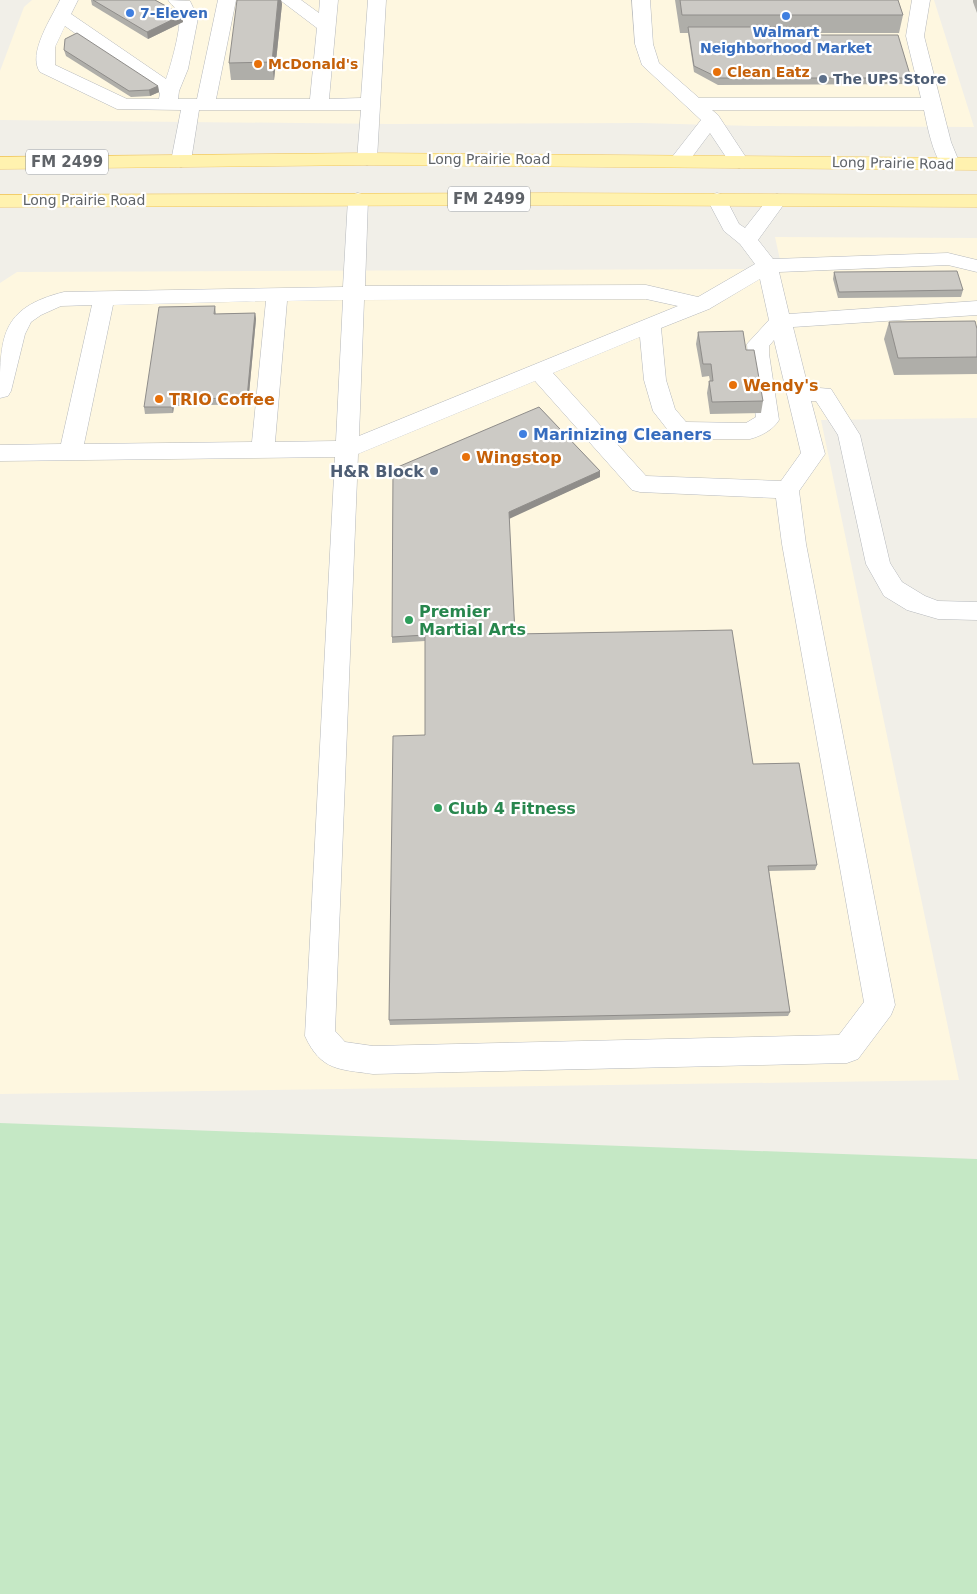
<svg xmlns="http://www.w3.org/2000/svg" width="977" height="1594" font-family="'DejaVu Sans',sans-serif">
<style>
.commercial{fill:#fef7e0}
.green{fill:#c5e8c5}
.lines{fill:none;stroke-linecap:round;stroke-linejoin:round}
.minor-casing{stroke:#b5b8bc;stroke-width:1}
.major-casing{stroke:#f2c960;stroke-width:1}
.minor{fill:#fff;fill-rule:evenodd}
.major{fill:#fff2af;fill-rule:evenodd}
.wall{fill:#afaea9}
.shaded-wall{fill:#8f8d8a}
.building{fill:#cccac5;stroke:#8f8d8a}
.shop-dot{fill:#3f7fe0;stroke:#fff;stroke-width:2}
.food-dot{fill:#e8710a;stroke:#fff;stroke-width:2}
.service-dot{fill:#5c6f8a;stroke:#fff;stroke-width:2}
.leisure-dot{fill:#2e9e5b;stroke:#fff;stroke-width:2}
.labels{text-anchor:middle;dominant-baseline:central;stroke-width:4.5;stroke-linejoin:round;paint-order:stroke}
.far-shop-label{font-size:14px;font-weight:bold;fill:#366cbe;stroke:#fff;text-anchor:start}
.far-food-label{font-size:14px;font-weight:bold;fill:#c56008;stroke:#fff;text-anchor:start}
.far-service-label{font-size:14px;font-weight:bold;fill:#4e5e75;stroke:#fff;text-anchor:start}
.far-street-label{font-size:14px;fill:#5f6368;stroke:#fff}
.shield{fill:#fff;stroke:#8f9295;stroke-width:1}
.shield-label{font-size:15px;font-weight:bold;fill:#5f6368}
.food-label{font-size:16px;font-weight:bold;fill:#c56008;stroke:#fff;text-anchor:start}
.shop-label{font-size:16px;font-weight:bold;fill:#366cbe;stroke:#fff;text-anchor:start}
.service-label{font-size:16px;font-weight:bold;fill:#4e5e75;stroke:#fff;text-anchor:end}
.leisure-label{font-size:16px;font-weight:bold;fill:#27864d;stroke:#fff;text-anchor:start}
</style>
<rect width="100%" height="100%" fill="#f1efe8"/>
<!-- commercial -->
<g class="commercial">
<polygon points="32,0 934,0 974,127 753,126 641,123 390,124 0,120 0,71 24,7"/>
<polygon points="775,237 977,238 977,418 821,420 959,1080 0,1094 0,283 17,272 782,269"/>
</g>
<!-- green -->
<polygon class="green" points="0,1123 977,1159 977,1594 0,1594"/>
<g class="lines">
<defs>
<g id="minor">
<path d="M 60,0 L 78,0 L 71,14 L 166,79 C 170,69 182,26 179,16 C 178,8 172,6 168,0 L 190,1 L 198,18 L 188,69 L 179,91 L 178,99 L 197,99 L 218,0 L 236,0 L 216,99 L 310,99 L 317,28 L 280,0 L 301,0 L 319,13 L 320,0 L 338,0 L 329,99 L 361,98 L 368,0 L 386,0 L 377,159 L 374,163 L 367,165 L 360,163 L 357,159 L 361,110 L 199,110 L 191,161 L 188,165 L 181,167 L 174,165 L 171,161 L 181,110 L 117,109 L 40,72 C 27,54 52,17 60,0 ZM 65,26 L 160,93 L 159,99 L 127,99 L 55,65 L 55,47 Z"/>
<path d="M 632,0 L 650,0 L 653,44 L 659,63 L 699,98 L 921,98 L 906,36 L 912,0 L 930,0 L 924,36 L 951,142 L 960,164 L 957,168 L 950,170 L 943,168 C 932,151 928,129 924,110 L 712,110 L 718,115 L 749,162 L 746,166 L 739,168 L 732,166 L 710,133 L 686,165 L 679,167 L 672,165 L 669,161 L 701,120 L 642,65 L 635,44 Z"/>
<path d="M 358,193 L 365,195 L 368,199 L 365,286 L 646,285 L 698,297 L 755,264 L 740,244 L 724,231 L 707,199 L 710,195 L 717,193 L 724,195 L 739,224 L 745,228 L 770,196 L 777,194 L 784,196 L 787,200 L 758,240 L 773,259 L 948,253 L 977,260 L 977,272 L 948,265 L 779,272 L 789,314 L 977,301 L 977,315 L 793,327 L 808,387 L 831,389 L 860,435 L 890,563 L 902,582 L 925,596 L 938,601 L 977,602 L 977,620 L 938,619 L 907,610 L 884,596 L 866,564 L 838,435 L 816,401 L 811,401 L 825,454 L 799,491 L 806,544 L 895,1005 L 891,1015 L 858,1059 L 847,1063 L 373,1074 C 339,1069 321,1071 305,1036 L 335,457 L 0,461 L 0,445 L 61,444 L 92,305 L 61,306 L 41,315 L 31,322 L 25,334 L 11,391 L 8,396 L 0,398 C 0,337 0,308 64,292 L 343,287 L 348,199 L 351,195 ZM 760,279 L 769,320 L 747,344 L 749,373 L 756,417 L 746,423 L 686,422 L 675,409 L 666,380 L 661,328 L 709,309 ZM 646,299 L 678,306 L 359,436 L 364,300 ZM 343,300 L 336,441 L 275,442 L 287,301 ZM 266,301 L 252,442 L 84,444 L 113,305 ZM 640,337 L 644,380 L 653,411 L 671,434 L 699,439 L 750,439 C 761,436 773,430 779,420 L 769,354 L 769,346 L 774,340 L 801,453 L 781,481 L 646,476 L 553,373 ZM 535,381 L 632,490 L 640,492 L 776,498 L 782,544 L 864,1002 L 839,1035 L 373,1046 L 345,1042 L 335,1031 L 358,454 Z"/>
</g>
<g id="major">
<polygon points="367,153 977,158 977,170 367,165 0,169 0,157"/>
<polygon points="549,193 977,195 977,207 549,205 0,207 0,195"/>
</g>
</defs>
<!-- minor casing -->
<use href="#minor" class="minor-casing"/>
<!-- major casing -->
<use href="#major" class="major-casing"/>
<!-- minor -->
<use href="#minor" class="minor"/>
<!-- major -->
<use href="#major" class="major"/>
</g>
<!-- wall -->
<g class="wall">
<polygon points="91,0 155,0 182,15 183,22 148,39 92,5"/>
<polygon points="278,0 281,0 282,4 274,80 231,80 229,63"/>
<polygon points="675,0 898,0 903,15 899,33 777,33 778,35 911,78 909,84 718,85 694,72 688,33 680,33"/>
<polygon points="973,0 977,0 977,13 973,2"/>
<polygon points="64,50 158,86 159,92 150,96 131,97 66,56"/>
<polygon points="834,272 963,290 961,297 838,298 833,279"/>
<polygon points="215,306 216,314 255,313 256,319 248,404 174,406 173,413 145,414 144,407"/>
<polygon points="889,322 977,329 977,374 894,375 884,339"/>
<polygon points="698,332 746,350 763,401 761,413 710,414 707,393 709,381 710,381 709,376 702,377 696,344"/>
<polygon points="539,407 600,471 600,477 509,518 515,634 753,764 817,865 815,870 769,871 790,1012 788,1016 390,1025 389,1020 425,735 425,641 392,643 392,637"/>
</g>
<!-- shaded-wall -->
<g class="shaded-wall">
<polygon points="278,0 281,0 282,4 274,80 272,62"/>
<polygon points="182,15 183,22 148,39 147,32"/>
<polygon points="158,86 159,92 150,96 149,90"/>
<polygon points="255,313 256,319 248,404 247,398"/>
<polygon points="173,399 174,406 173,413 172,407"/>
<polygon points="600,471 600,477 509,519 509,512"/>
</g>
<!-- building -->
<g class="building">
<polygon points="93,0 155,0 182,15 147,32"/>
<polygon points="237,0 278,0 272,62 229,63"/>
<polygon points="680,0 898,0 903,15 682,15"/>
<polygon points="688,27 776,27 778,35 898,35 911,78 719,78 694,66"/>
<polygon points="77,33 158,86 149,90 129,91 64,50 65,39"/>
<polygon points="957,271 963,290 839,292 834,272"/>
<polygon points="215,306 214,314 255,313 247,398 173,399 172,407 144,407 159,307"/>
<polygon points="975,321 977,329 977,357 898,358 889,322"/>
<polygon points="743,331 746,350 754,350 763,401 712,402 709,381 713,381 711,364 703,364 698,332"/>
<polygon points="539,407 600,471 509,512 515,634 732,630 753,764 799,763 817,865 768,866 790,1012 389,1020 393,736 425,735 425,635 392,637 393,469"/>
</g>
<!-- markers -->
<g class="shop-dot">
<circle cx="130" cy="13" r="5"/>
<circle cx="786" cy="16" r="5"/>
<circle cx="523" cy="434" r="5"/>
</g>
<g class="food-dot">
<circle cx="258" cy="64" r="5"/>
<circle cx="717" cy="72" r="5"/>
<circle cx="733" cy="385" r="5"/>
<circle cx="159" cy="399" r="5"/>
<circle cx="466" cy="457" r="5"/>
</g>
<g class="service-dot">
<circle cx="823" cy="79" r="5"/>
<circle cx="434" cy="471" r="5"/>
</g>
<g class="leisure-dot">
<circle cx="409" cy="620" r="5"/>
<circle cx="438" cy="808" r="5"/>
</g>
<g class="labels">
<!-- far-shop labels -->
<g class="far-shop-label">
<text x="140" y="13">7-Eleven</text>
<text x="786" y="32" text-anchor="middle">Walmart<tspan x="786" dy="16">Neighborhood Market</tspan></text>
</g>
<!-- far-food labels -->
<g class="far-food-label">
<text x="268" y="64">McDonald's</text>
<text x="727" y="72">Clean Eatz</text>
</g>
<!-- far-service labels -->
<g class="far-service-label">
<text x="833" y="79">The UPS Store</text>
</g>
<!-- far-street labels -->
<g class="far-street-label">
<text x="489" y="159">Long Prairie Road</text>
<text transform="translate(893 163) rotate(1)">Long Prairie Road</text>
<text x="84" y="200">Long Prairie Road</text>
</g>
<!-- shield labels -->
<g class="shield">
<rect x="26" y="149.5" width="82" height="25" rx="4"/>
<rect x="448" y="186.5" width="82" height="25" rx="4"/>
</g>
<g class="shield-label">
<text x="67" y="162">FM 2499</text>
<text x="489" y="199">FM 2499</text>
</g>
<!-- food labels -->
<g class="food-label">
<text x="743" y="385">Wendy's</text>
<text x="169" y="399">TRIO Coffee</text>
<text x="476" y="457">Wingstop</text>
</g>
<!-- shop labels -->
<g class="shop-label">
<text x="533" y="434">Marinizing Cleaners</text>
</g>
<!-- service labels -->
<g class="service-label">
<text x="424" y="471">H&amp;R Block</text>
</g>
<!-- leisure labels -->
<g class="leisure-label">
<text x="419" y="611">Premier<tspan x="419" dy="18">Martial Arts</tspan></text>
<text x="448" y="808">Club 4 Fitness</text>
</g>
</g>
</svg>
